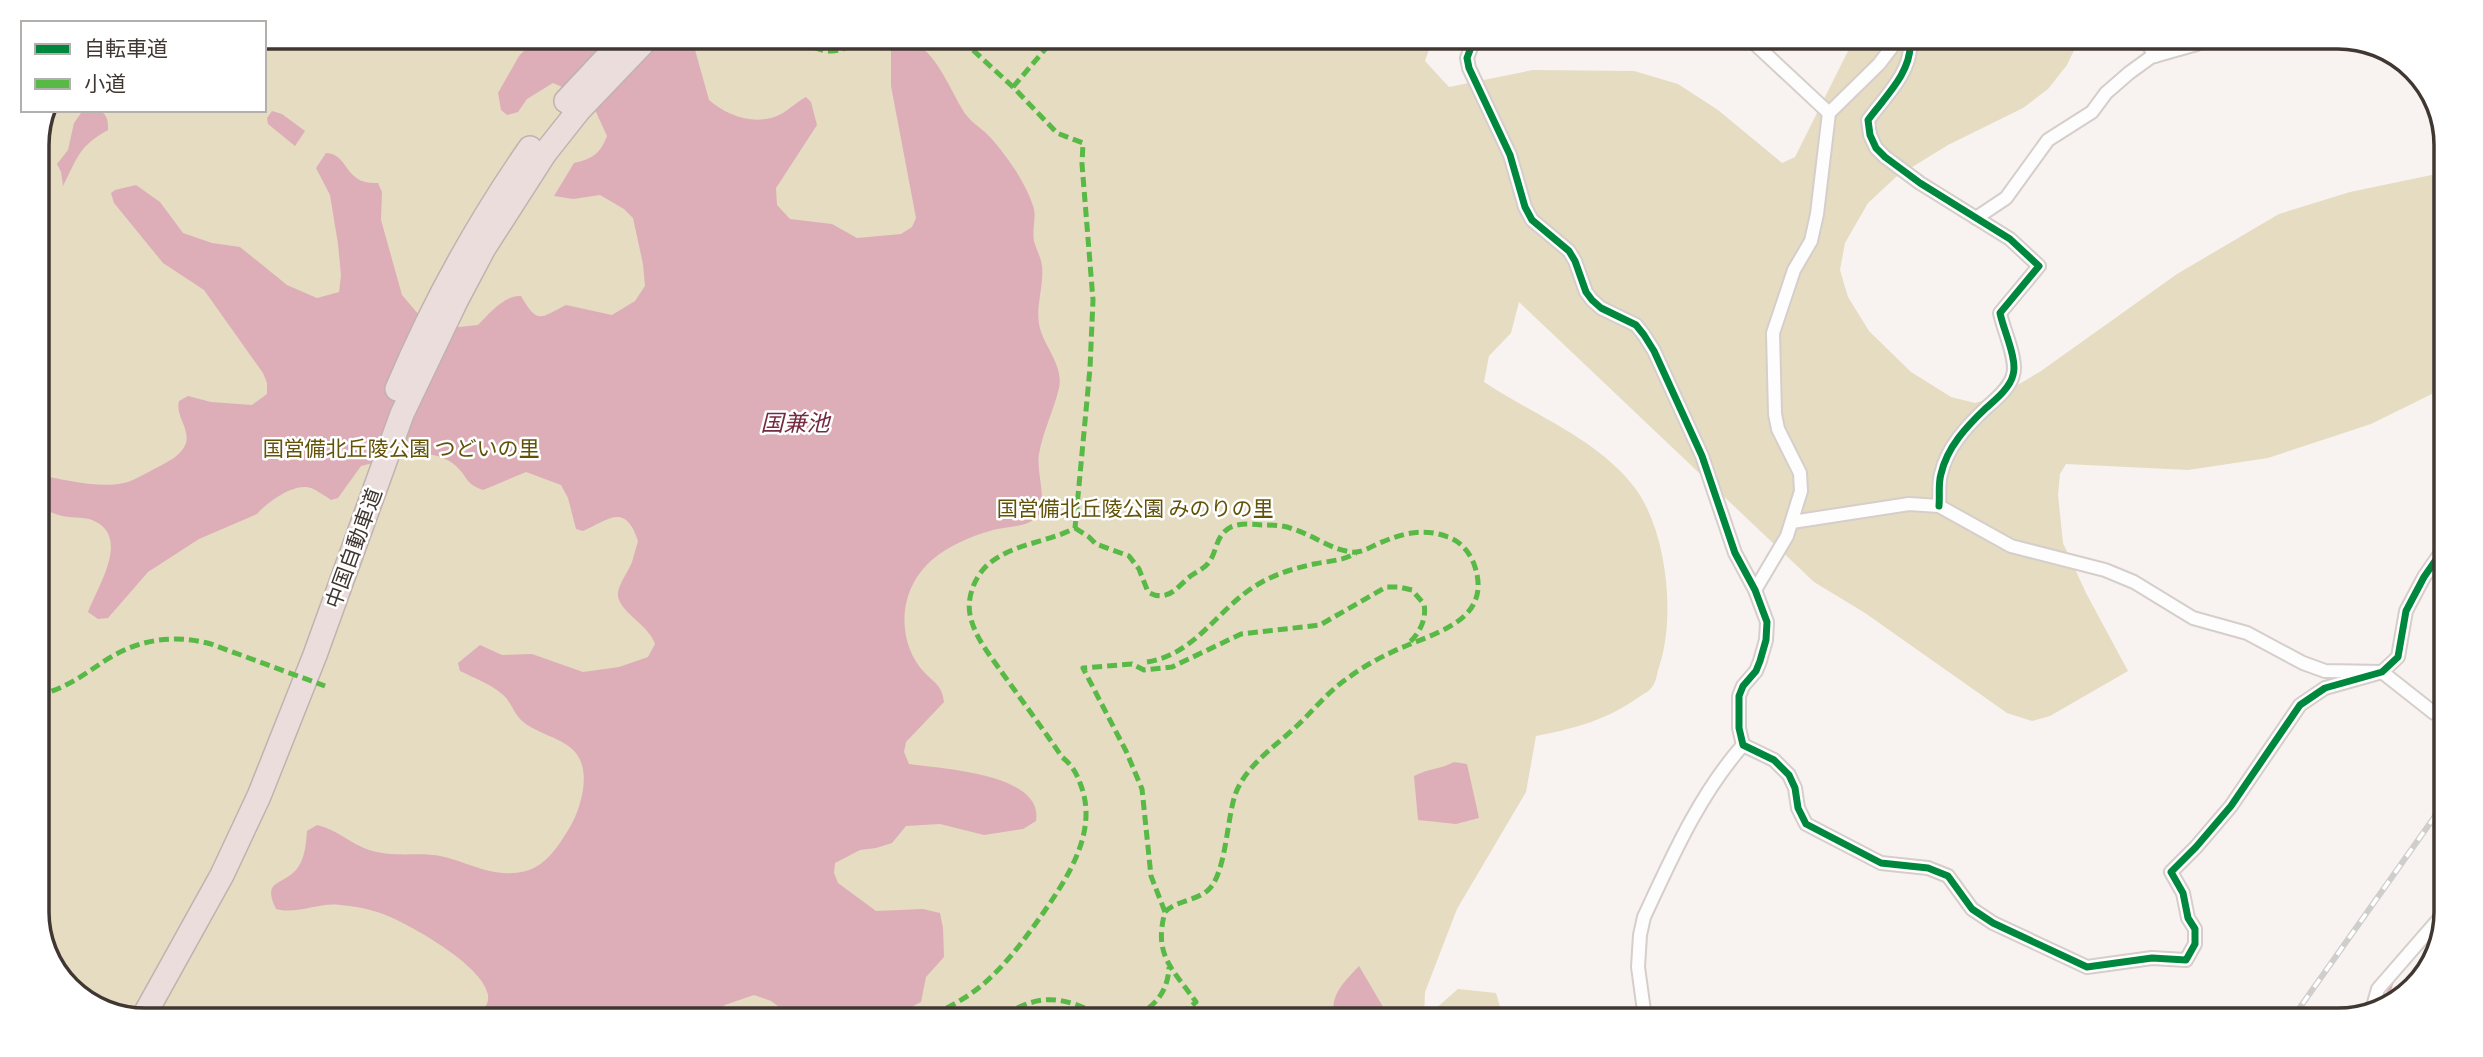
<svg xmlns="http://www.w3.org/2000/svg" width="2483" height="1057" font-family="Manrope,'Noto Sans JP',sans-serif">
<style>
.green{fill:#e5dcc2}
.water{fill:#ddaeb8}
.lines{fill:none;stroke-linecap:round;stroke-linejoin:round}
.stream{stroke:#ddaeb8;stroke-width:3.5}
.street-casing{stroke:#d5ceca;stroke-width:16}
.highway-casing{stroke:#c0b2af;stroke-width:26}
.street{stroke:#fefdfd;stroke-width:12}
.highway{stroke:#eadddb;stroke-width:23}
.rail-casing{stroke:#d0cecd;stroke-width:6}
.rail{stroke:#fff;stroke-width:3.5;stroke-dasharray:10;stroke-linecap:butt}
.quiet{stroke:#58b947;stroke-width:5;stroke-dasharray:10 5;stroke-linecap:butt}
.cycleway-casing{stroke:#fff;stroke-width:11}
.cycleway{stroke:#00873e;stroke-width:7}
.labels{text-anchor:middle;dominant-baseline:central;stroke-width:5;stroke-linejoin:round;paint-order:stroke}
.park-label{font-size:21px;fill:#625308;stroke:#fff}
.street-label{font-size:21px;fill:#413732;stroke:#fff}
.water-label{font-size:23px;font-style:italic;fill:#762a42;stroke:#fff}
.rim{fill:none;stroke:#413732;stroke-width:3.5}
</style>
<rect width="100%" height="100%" fill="#f8f3f0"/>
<!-- green -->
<g class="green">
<path d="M 264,37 L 1432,41 L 1425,61 L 1449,87 L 1533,70 L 1634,71 L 1678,84 L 1718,110 L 1782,163 L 1795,157 L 1852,43 L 2077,44 L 2067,65 L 2048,89 L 2023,108 L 1948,145 L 1896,177 L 1868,203 L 1845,243 L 1840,270 L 1848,297 L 1869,331 L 1911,372 L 1951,397 L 1975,403 L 1999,396 L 2041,371 L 2177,274 L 2279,214 L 2350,192 L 2446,172 L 2444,388 L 2371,424 L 2268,458 L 2188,470 L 2066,464 L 2060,474 L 2058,495 L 2063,543 L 2086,593 L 2128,671 L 2050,716 L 2032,721 L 2007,713 L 1865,613 L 1814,582 L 1519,302 L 1511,333 L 1489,356 L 1484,382 C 1533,415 1598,439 1635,488 C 1667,531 1676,618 1659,667 C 1657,673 1656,683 1652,687 C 1650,691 1643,694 1639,697 C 1606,720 1577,728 1536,736 L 1526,792 L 1457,909 L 1425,992 L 1424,1017 L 104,1012 L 59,978 L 37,920 L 37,138 L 50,110 L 264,110 Z"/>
<polygon points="1458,989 1496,993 1503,1017 1426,1017"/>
</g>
<!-- water -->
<g class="water">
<path d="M 536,38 L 692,39 L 709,100 C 728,117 759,127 783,113 C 791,108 798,101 806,97 L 811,102 L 817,125 L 780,182 L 776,188 L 777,205 L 790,219 L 832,224 L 857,238 L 901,234 L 912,227 L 916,218 L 891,86 L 891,44 C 928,24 950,93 967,116 C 973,124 983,129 990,137 C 1007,156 1027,184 1034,209 C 1036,219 1032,230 1034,241 C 1036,249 1041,257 1042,266 C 1044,285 1036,305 1039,324 C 1043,346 1064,365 1059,388 C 1054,410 1043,431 1039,454 C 1036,471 1048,504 1038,516 C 1027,528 1008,526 993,530 C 954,541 915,561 906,604 C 901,628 908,656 925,673 C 936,684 942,686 944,702 L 906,742 L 904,752 L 909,764 C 941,769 1044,773 1036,821 L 1023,829 L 984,835 L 940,824 L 906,826 L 892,843 L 876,848 L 860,850 L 835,863 L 834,873 L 838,883 L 876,911 L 923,909 L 940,913 L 943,928 L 944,957 L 926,977 L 921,1002 L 896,1015 L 790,1015 L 771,1001 L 754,995 L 725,1005 L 711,1014 L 480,1014 C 485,1008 489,1003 488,995 C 483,965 409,924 383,914 C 370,909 354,906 340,905 C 318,902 298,915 276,909 C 262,880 281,886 296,870 C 305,859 306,844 307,831 L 317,825 C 336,829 351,844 369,850 C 391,857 411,853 433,855 C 463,858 490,880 526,871 C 547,865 559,845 570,827 C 581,808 592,771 575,752 C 564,738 534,733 521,720 C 513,712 510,700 502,694 C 491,684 474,678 460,671 L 458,663 L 480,645 L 502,655 L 532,654 L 583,672 L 619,667 L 648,657 L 655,644 C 650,625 615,610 618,592 C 620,582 628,572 632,562 C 634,555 636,548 638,541 C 625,501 607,521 583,531 L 576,529 L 568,498 L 561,485 L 526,472 L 483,490 C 464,483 469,478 456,466 C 431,443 390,460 361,466 L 338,498 L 331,500 C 325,496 318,491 311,488 C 295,482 267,502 257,514 L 199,539 L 148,572 L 108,618 L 98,619 L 88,612 C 99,584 133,533 89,519 C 81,517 71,518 62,516 C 54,514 45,510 37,506 L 37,475 C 65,479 100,490 128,482 C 138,478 148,472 158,467 C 168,462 182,455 186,443 C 190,428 175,416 179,401 L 188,396 L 211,402 L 252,405 L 267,394 L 267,383 L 263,373 L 204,290 L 163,263 L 114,203 L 111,193 L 115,190 L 136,185 L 160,202 L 183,233 L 212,243 L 240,247 L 287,285 L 317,298 L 339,292 L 341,275 L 338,244 L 330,195 L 316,168 L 326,153 C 350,154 343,185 378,183 L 382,192 L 381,220 L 402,295 L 419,315 L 459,327 L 478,325 C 489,314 504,295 521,296 C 538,325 540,318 566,305 L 612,315 L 635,301 L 645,286 L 643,264 L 633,218 L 624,209 L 600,195 L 573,199 L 554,196 L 574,163 C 592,159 600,154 607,136 L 590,99 L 553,83 L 527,99 L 518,112 L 507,115 L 501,110 L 498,93 L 519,56 Z"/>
<path d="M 83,110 C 100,110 109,110 108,130 C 78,147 78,157 63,186 L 61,172 L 57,164 L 68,150 L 74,123 Z"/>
<polygon points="272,111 282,114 305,131 295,146 268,124 267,118"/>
<path d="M 1454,762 L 1467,764 L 1479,818 L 1456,824 L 1418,820 L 1414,776 C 1427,769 1441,769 1454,762 Z"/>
<path d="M 1359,966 L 1389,1017 L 1335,1017 C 1328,996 1346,980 1359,966 Z"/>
</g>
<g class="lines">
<!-- stream -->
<polyline class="stream" points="2384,1006 2392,982"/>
<defs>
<g id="street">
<polyline points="1473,42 1467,58 1469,68 1510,155 1525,207 1532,220 1569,251 1575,261 1586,292 1592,300 1601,308 1636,325 1644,335 1654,351 1702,456 1735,553 1755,590 1767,622 1766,640 1760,661 1756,671 1743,686 1739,696 1739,728 1743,745 1774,760 1789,775 1795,788 1798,808 1806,824 1881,863 1928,868 1948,876 1972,909 1993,923 2087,967 2152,958 2186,960 2195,944 2195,929 2188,918 2183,893 2171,872 2196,847 2231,806 2300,705 2325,688 2382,672 2398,657 2406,611 2424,577 2442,551"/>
<polyline points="1754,43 1829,113"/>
<path d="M 1910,43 C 1912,72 1884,98 1868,120 L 1870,135 L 1876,148 L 1885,157 L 1920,183 L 2010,239 L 2039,266 L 2000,313 C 2003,329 2018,360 2013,375 C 2010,388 1995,400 1986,408 C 1967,426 1947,447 1941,474 C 1938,484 1940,495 1939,506"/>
<polyline points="2148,44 2155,56"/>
<polyline points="1976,218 2006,198 2048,140 2092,112 2106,93 2129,73 2151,57 2197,44"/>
<polyline points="1792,522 1909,504 1939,506 2011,546 2105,570 2134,582 2193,618 2247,633 2303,663 2325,671 2382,672 2434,713"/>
<polyline points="1755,590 1787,536 1801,491 1800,473 1778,429 1775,414 1773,333 1794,270 1811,241 1817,214 1829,113 1879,64 1895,43"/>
<polyline points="2372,1010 2378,989 2438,920"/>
<path d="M 1645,1018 L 1638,967 L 1640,935 L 1644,917 C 1672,857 1699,795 1743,745"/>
</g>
<g id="highway">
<polyline points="566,101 625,38"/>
<path d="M 397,389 C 433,304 477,224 530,148"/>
<polyline points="146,1012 222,875 259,796 315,655 402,414 456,301 484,248 545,153 579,110 647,39"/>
</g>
</defs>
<!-- street casing -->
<use href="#street" class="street-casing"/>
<!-- highway casing -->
<use href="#highway" class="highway-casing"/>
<!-- street -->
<use href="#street" class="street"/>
<!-- highway -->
<use href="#highway" class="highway"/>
<defs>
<polyline id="rail" points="2291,1020 2440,809"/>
</defs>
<!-- rail casing -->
<use href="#rail" class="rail-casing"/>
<!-- rail -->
<use href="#rail" class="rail"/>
<!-- quiet -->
<g class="quiet">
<path d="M 801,39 C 817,53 842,57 857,39"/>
<polyline points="962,40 1013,87 1057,133 1083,143 1082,164 1093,300 1090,368 1075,528"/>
<polyline points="1013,87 1053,40"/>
<path d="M 1075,528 L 1089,537 L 1096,544 L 1129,556 L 1139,569 L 1148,592 C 1169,604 1178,585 1192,575 C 1198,571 1205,568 1209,562 C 1218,550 1215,535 1231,527 C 1240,523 1252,524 1262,525 C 1272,525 1283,525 1293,529 C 1313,535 1331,550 1352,552 C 1361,553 1369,548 1377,544 C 1401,534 1422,527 1448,537 C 1461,541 1471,554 1475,567 C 1491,617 1442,631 1408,645 C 1388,653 1365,665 1348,678 C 1330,690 1317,706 1302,721 C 1279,744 1246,764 1235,795 C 1227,820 1226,868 1211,887 C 1200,901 1178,899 1165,912 C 1153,956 1173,969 1196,1002 L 1179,1016"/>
<path d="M 1147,662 C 1198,654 1219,605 1262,582 C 1278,573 1296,568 1314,564 C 1328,561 1343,561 1356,553"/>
<path d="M 37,695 C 64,690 83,675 106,660 C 139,639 174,634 211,644 L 325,686"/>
<path d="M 1165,912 L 1151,876 L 1142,789 L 1126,751 L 1083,668 L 1132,664 L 1144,670 L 1172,667 L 1241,634 L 1320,625 L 1386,587 L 1399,587 L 1412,590 L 1424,604 C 1427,620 1419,634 1407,645"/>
<path d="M 933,1015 C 954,1005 975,993 991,977 C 1009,960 1024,940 1039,919 C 1066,880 1100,832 1080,783 C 1076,772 1071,764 1062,757 C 1043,729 1023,702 1003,674 C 992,658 976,639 971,619 C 965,599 975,574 991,562 C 1016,543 1049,542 1075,528"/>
<path d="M 1004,1015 C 1043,992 1063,997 1102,1016"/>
<path d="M 1136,1016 C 1157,1005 1168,990 1169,967"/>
</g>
<defs>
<g id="cycleway">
<polyline points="1473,42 1467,58 1469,68 1510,155 1525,207 1532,220 1569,251 1575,261 1586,292 1592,300 1601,308 1636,325 1644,335 1654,351 1702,456 1735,553 1755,590 1767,622 1766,640 1760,661 1756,671 1743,686 1739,696 1739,728 1743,745 1774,760 1789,775 1795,788 1798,808 1806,824 1881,863 1928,868 1948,876 1972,909 1993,923 2087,967 2152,958 2186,960 2195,944 2195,929 2188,918 2183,893 2171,872 2196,847 2231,806 2300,705 2325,688 2382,672 2398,657 2406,611 2424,577 2442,551"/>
<path d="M 1910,43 C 1912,72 1884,98 1868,120 L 1870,135 L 1876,148 L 1885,157 L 1920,183 L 2010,239 L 2039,266 L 2000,313 C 2003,329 2018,360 2013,375 C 2010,388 1995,400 1986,408 C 1967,426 1947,447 1941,474 C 1938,484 1940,495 1939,506"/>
</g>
</defs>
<!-- cycleway casing -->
<use href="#cycleway" class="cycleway-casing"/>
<!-- cycleway -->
<use href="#cycleway" class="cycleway"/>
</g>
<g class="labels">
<!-- park labels -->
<g class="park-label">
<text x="401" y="448">国営備北丘陵公園 つどいの里</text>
<text x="1135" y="508">国営備北丘陵公園 みのりの里</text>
</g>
<!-- street labels -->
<g class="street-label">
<text transform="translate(353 548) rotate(-70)">中国自動車道</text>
</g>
<!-- water labels -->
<g class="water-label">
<text x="795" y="422">国兼池</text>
</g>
</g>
<!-- crop -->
<path d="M0 0H2483V1057H0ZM145 49H2338A96 96 0 0 1 2434 145V912A96 96 0 0 1 2338 1008H145A96 96 0 0 1 49 912V145A96 96 0 0 1 145 49Z" fill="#fff" fill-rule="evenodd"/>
<path class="rim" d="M145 49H2338A96 96 0 0 1 2434 145V912A96 96 0 0 1 2338 1008H145A96 96 0 0 1 49 912V145A96 96 0 0 1 145 49Z"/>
<!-- legend -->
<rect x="21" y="21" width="245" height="91" fill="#ffffff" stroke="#b3afad" stroke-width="2"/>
<rect x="35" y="44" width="35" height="10" fill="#00873e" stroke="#b3afad" stroke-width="2"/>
<text x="84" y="56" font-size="21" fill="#413732">自転車道</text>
<rect x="35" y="79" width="35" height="10" fill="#58b947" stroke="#b3afad" stroke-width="2"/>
<text x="84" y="91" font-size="21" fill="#413732">小道</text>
</svg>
